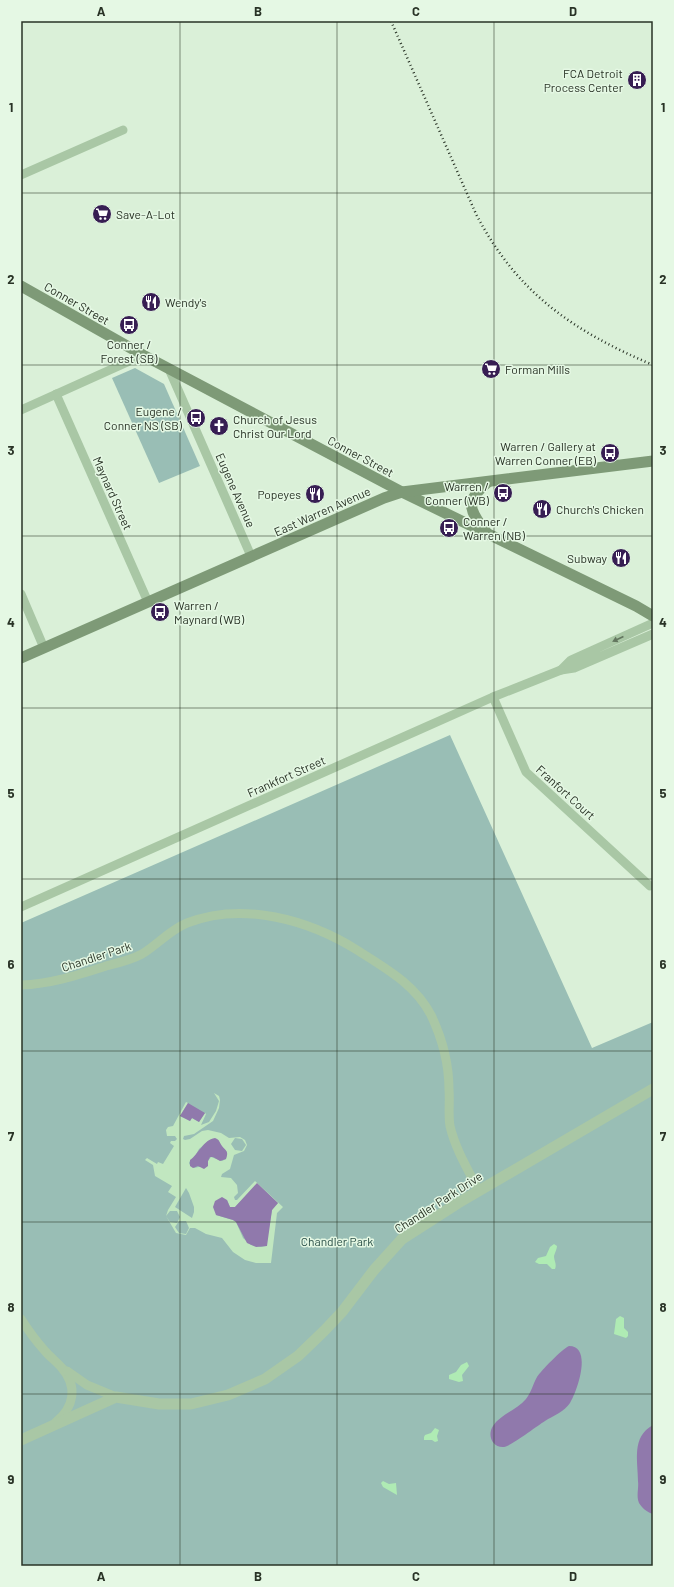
<svg xmlns="http://www.w3.org/2000/svg" width="674" height="1587" font-family="Barlow,sans-serif">
<style>
.green{fill:#99beb5}
.sand{fill:#afebb4}
.plaza{fill:#c1e7c0;fill-rule:evenodd}
.water{fill:#9079ac}
.lines{fill:none;stroke-linecap:round;stroke-linejoin:round}
.minor{stroke:#a9c7a5;stroke-width:9}
.tertiary{stroke:#a9c7a5;stroke-width:11}
.secondary{stroke:#7e9a77;stroke-width:11}
.rail{stroke:#293326;stroke-width:2.5;stroke-dasharray:1 3;stroke-linecap:butt}
.oneway{fill:#63765f}
.grid{fill:none;stroke:#293326;stroke-width:1;stroke-opacity:0.55}
.labels{text-anchor:middle;dominant-baseline:central;stroke-width:3;stroke-linejoin:round;paint-order:stroke}
.poi-label{font-size:12px;fill:#293326;stroke:#e5f8e4;text-anchor:start}
.street-label{font-size:12px;fill:#293326;stroke:#e5f8e4}
.park-label{font-size:12px;fill:#2b5048;stroke:#e5f8e4}
.neatline{fill:none;stroke:#293326;stroke-width:1.5}
.grid-label{font-size:13px;text-anchor:middle;font-weight:bold;fill:#293326}
</style>
<rect width="100%" height="100%" fill="#daf0d8"/>
<!-- green -->
<g class="green">
<polygon points="135,368 164,384 200,466 159,483 112,378"/>
<polygon points="450,735 592,1048 653,1022 653,1566 21,1566 21,923"/>
</g>
<!-- sand -->
<g class="sand">
<path d="M 554,1244 L 557,1246 C 557,1249 555,1252 554,1256 C 554,1261 557,1264 555,1269 L 552,1269 L 547,1264 L 539,1264 L 535,1262 L 538,1258 L 546,1256 L 550,1247 Z"/>
<polygon points="620,1316 624,1318 624,1328 628,1332 628,1336 626,1338 614,1334 616,1319"/>
<polygon points="467,1362 469,1366 462,1375 463,1381 459,1382 449,1379 449,1375 456,1372 461,1365"/>
<polygon points="435,1428 439,1430 437,1436 438,1441 435,1442 432,1440 424,1440 424,1437 425,1435 431,1433"/>
<polygon points="383,1481 389,1484 396,1483 397,1495 383,1487 381,1483"/>
</g>
<!-- plaza -->
<path class="plaza" d="M 214,1093 L 219,1096 L 220,1100 L 219,1108 L 213,1121 L 194,1134 L 184,1136 L 183,1139 L 185,1140 L 190,1139 L 202,1131 L 208,1130 L 221,1133 L 229,1138 L 240,1137 L 245,1140 L 247,1145 L 244,1151 L 234,1155 L 230,1169 L 222,1174 L 221,1177 L 231,1178 L 237,1185 L 238,1193 L 234,1197 L 235,1200 L 237,1200 L 255,1181 L 283,1207 L 277,1213 L 271,1263 L 256,1263 L 245,1260 L 233,1252 L 222,1238 L 206,1234 L 195,1228 L 190,1228 L 186,1235 L 176,1233 L 166,1216 L 168,1210 L 176,1197 L 168,1192 L 172,1186 L 155,1176 L 153,1165 L 145,1160 L 147,1158 L 157,1164 L 158,1162 L 163,1164 L 174,1146 L 170,1143 L 171,1141 L 175,1141 L 177,1139 L 175,1136 L 167,1136 L 166,1130 L 168,1127 L 173,1126 L 186,1102 L 188,1103 L 180,1116 L 190,1121 L 192,1118 L 199,1122 L 205,1113 L 206,1114 L 201,1125 L 209,1122 L 216,1111 L 219,1101 ZM 235,1138 L 242,1139 L 246,1145 L 242,1151 L 235,1150 L 231,1144 ZM 218,1140 L 222,1147 L 227,1152 L 226,1159 L 222,1161 L 211,1157 L 208,1161 L 208,1165 L 194,1168 L 189,1164 L 189,1162 L 194,1158 L 199,1149 L 208,1141 ZM 257,1184 L 278,1203 L 272,1210 L 266,1246 L 261,1247 L 251,1245 L 243,1238 L 236,1222 L 233,1220 L 216,1215 L 227,1200 L 230,1207 L 235,1207 ZM 186,1188 L 189,1193 L 194,1207 L 194,1212 L 192,1218 L 175,1207 ZM 170,1211 L 177,1211 L 180,1217 L 177,1223 L 170,1222 L 166,1216 ZM 179,1221 L 186,1221 L 189,1228 L 186,1234 L 179,1233 L 175,1227 Z"/>
<!-- water -->
<g class="water">
<polygon points="188,1103 205,1113 199,1122 192,1118 190,1121 180,1116"/>
<path d="M 215,1138 C 220,1140 219,1142 222,1146 C 226,1151 229,1151 226,1159 L 220,1161 L 213,1157 L 210,1157 L 208,1161 L 208,1166 L 204,1169 L 198,1166 L 193,1168 L 190,1166 L 190,1160 C 198,1155 203,1140 215,1138 Z"/>
<polygon points="257,1183 278,1203 272,1210 267,1246 256,1247 247,1243 236,1222 233,1220 216,1215 213,1207 215,1201 222,1197 227,1200 230,1207 235,1207"/>
<path d="M 569,1346 C 593,1346 577,1392 570,1403 C 565,1411 553,1416 545,1421 C 537,1426 511,1446 504,1447 C 492,1448 487,1435 493,1426 C 501,1414 517,1410 526,1399 C 531,1393 533,1384 537,1377 C 541,1371 562,1349 569,1346 Z"/>
<path d="M 653,1425 L 653,1514 C 647,1512 642,1508 639,1503 C 636,1496 639,1488 638,1481 C 638,1461 631,1437 653,1425 Z"/>
</g>
<g class="lines">
<!-- minor -->
<g class="minor">
<polyline points="21,175 123,130"/>
<polyline points="169,369 251,556"/>
<polyline points="56,394 148,602"/>
<polyline points="21,410 143,355"/>
<polyline points="21,594 44,648"/>
<polyline points="653,623 571,660 561,670 574,668 653,634"/>
<polyline points="493,697 526,772 650,886"/>
<polyline points="21,907 493,697 561,670"/>
<path d="M 21,985 C 51,984 78,975 106,966 C 118,963 131,960 142,954 C 158,944 170,930 187,923 C 243,901 309,920 357,950 C 385,968 415,984 431,1015 C 442,1038 449,1065 449,1090 C 450,1102 448,1114 450,1126 C 455,1148 468,1170 479,1191"/>
<path d="M 21,1319 C 28,1330 36,1341 45,1351 C 50,1357 57,1362 62,1368 C 78,1387 74,1407 56,1422"/>
<polyline points="67,1371 87,1385 116,1397"/>
</g>
<!-- tertiary -->
<polyline class="tertiary" points="21,1440 116,1397 159,1404 191,1404 228,1395 265,1379 298,1356 324,1331 342,1312 374,1270 402,1239 458,1203 653,1089"/>
<!-- secondary -->
<g class="secondary">
<polyline points="21,286 143,355 402,492 636,606 653,616"/>
<path d="M 486,532 C 468,509 465,501 488,482"/>
<polyline points="21,658 384,498 402,492 653,461"/>
</g>
<!-- rail -->
<path class="rail" d="M 391,21 L 476,214 C 517,293 573,331 653,365"/>
</g>
<!-- one-way arrows -->
<defs><path id="oneway-solid" d="M-6-.8H1V-3.2L6.5 0L1 3.2V.8H-6Z"/></defs>
<use class="oneway" href="#oneway-solid" transform="translate(618 639) rotate(155)"/>
<!-- grid -->
<path class="grid" d="M 180,21 L 180,1566M 337,21 L 337,1566M 494,21 L 494,1566M 21,193 L 653,193M 21,365 L 653,365M 21,536 L 653,536M 21,708 L 653,708M 21,879 L 653,879M 21,1051 L 653,1051M 21,1222 L 653,1222M 21,1394 L 653,1394"/>
<!-- icons -->
<defs>
<symbol id="building-disc" viewBox="-11 -11 22 22"><circle r="9.5" fill="#371e53" stroke="#e5f8e4"/><path d="M-4-6H4V6H1V3H-1V6H-4ZM-2.5-4.3h1.7v1.8h-1.7ZM.8-4.3h1.7v1.8H.8ZM-2.5-1h1.7V.8h-1.7ZM.8-1h1.7V.8H.8Z" fill="#fff"/></symbol>
<symbol id="supermarket-disc" viewBox="-11 -11 22 22"><circle r="9.5" fill="#371e53" stroke="#e5f8e4"/><path d="M-6-5.5h2.5l.6 2H6L4.5 2H-2.5L-4.4-4H-6ZM-1.5 3.2a1.3 1.3 0 1 0 .1 0ZM3 3.2a1.3 1.3 0 1 0 .1 0Z" fill="#fff"/></symbol>
<symbol id="restaurant-disc" viewBox="-11 -11 22 22"><circle r="9.5" fill="#371e53" stroke="#e5f8e4"/><path d="M-5-6h1v4h1v-4h1v4h1v-4h1v5L-1.5 .5V6h-2V.5L-5-1ZM5-6V6H3V1.5H1.5Q1.5-4 5-6Z" fill="#fff"/></symbol>
<symbol id="bus-disc" viewBox="-11 -11 22 22"><circle r="9.5" fill="#371e53" stroke="#e5f8e4"/><path d="M-5-6H5V4H4V6H2V4H-2V6H-4V4H-5ZM-3.5-4V0h7V-4ZM-3.5 1.2v1.5H-2V1.2ZM2 1.2v1.5H3.5V1.2Z" fill="#fff"/></symbol>
<symbol id="church-disc" viewBox="-11 -11 22 22"><circle r="9.5" fill="#371e53" stroke="#e5f8e4"/><path d="M-1.2-6h2.4v3.5h3.3v2.4h-3.3V6h-2.4V-.1h-3.3v-2.4h3.3Z" fill="#fff"/></symbol>
</defs>
<g fill-rule="evenodd">
<use href="#building-disc" x="626" y="69" width="22" height="22"/>
<use href="#supermarket-disc" x="91" y="203" width="22" height="22"/>
<use href="#restaurant-disc" x="140" y="291" width="22" height="22"/>
<use href="#bus-disc" x="118" y="314" width="22" height="22"/>
<use href="#supermarket-disc" x="480" y="358" width="22" height="22"/>
<use href="#bus-disc" x="185" y="407" width="22" height="22"/>
<use href="#church-disc" x="208" y="415" width="22" height="22"/>
<use href="#bus-disc" x="599" y="442" width="22" height="22"/>
<use href="#bus-disc" x="492" y="482" width="22" height="22"/>
<use href="#restaurant-disc" x="304" y="483" width="22" height="22"/>
<use href="#restaurant-disc" x="531" y="498" width="22" height="22"/>
<use href="#bus-disc" x="438" y="517" width="22" height="22"/>
<use href="#restaurant-disc" x="610" y="547" width="22" height="22"/>
<use href="#bus-disc" x="149" y="601" width="22" height="22"/>
</g>
<g class="labels">
<!-- poi labels -->
<g class="poi-label">
<text x="623" y="73" text-anchor="end">FCA Detroit<tspan x="623" dy="14">Process Center</tspan></text>
<text x="116" y="214">Save-A-Lot</text>
<text x="165" y="302">Wendy's</text>
<text x="129" y="344" text-anchor="middle">Conner /<tspan x="129" dy="14">Forest (SB)</tspan></text>
<text x="505" y="369">Forman Mills</text>
<text x="182" y="411" text-anchor="end">Eugene /<tspan x="182" dy="14">Conner NS (SB)</tspan></text>
<text x="233" y="419">Church of Jesus<tspan x="233" dy="14">Christ Our Lord</tspan></text>
<text x="596" y="446" text-anchor="end">Warren / Gallery at<tspan x="596" dy="14">Warren Conner (EB)</tspan></text>
<text x="489" y="486" text-anchor="end">Warren /<tspan x="489" dy="14">Conner (WB)</tspan></text>
<text x="301" y="494" text-anchor="end">Popeyes</text>
<text x="556" y="509">Church's Chicken</text>
<text x="463" y="521">Conner /<tspan x="463" dy="14">Warren (NB)</tspan></text>
<text x="607" y="558" text-anchor="end">Subway</text>
<text x="174" y="605">Warren /<tspan x="174" dy="14">Maynard (WB)</tspan></text>
</g>
<!-- street labels -->
<g class="street-label">
<text transform="translate(77 303) rotate(30)">Conner Street</text>
<text transform="translate(361 456) rotate(28)">Conner Street</text>
<text transform="translate(236 490) rotate(66)">Eugene Avenue</text>
<text transform="translate(113 493) rotate(66)">Maynard Street</text>
<text transform="translate(322 511) rotate(-24)">East Warren Avenue</text>
<text transform="translate(286 776) rotate(-24)">Frankfort Street</text>
<text transform="translate(566 792) rotate(42)">Franfort Court</text>
<text transform="translate(96 956) rotate(-18)">Chandler Park</text>
<text transform="translate(438 1202) rotate(-33)">Chandler Park Drive</text>
</g>
<!-- park labels -->
<g class="park-label">
<text x="337" y="1241">Chandler Park</text>
</g>
</g>
<!-- border -->
<rect width="674" height="1587" fill="none" stroke="#e5f8e4" stroke-width="44"/>
<rect x="22" y="22" width="630" height="1543" class="neatline"/>
<g class="grid-label">
<text x="101" y="16">A</text>
<text x="258" y="16">B</text>
<text x="416" y="16">C</text>
<text x="573" y="16">D</text>
<text x="11" y="112">1</text>
<text x="663" y="112">1</text>
<text x="11" y="284">2</text>
<text x="663" y="284">2</text>
<text x="11" y="455">3</text>
<text x="663" y="455">3</text>
<text x="11" y="627">4</text>
<text x="663" y="627">4</text>
<text x="11" y="798">5</text>
<text x="663" y="798">5</text>
<text x="11" y="969">6</text>
<text x="663" y="969">6</text>
<text x="11" y="1141">7</text>
<text x="663" y="1141">7</text>
<text x="11" y="1312">8</text>
<text x="663" y="1312">8</text>
<text x="11" y="1484">9</text>
<text x="663" y="1484">9</text>
<text x="101" y="1581">A</text>
<text x="258" y="1581">B</text>
<text x="416" y="1581">C</text>
<text x="573" y="1581">D</text>
</g>
</svg>
